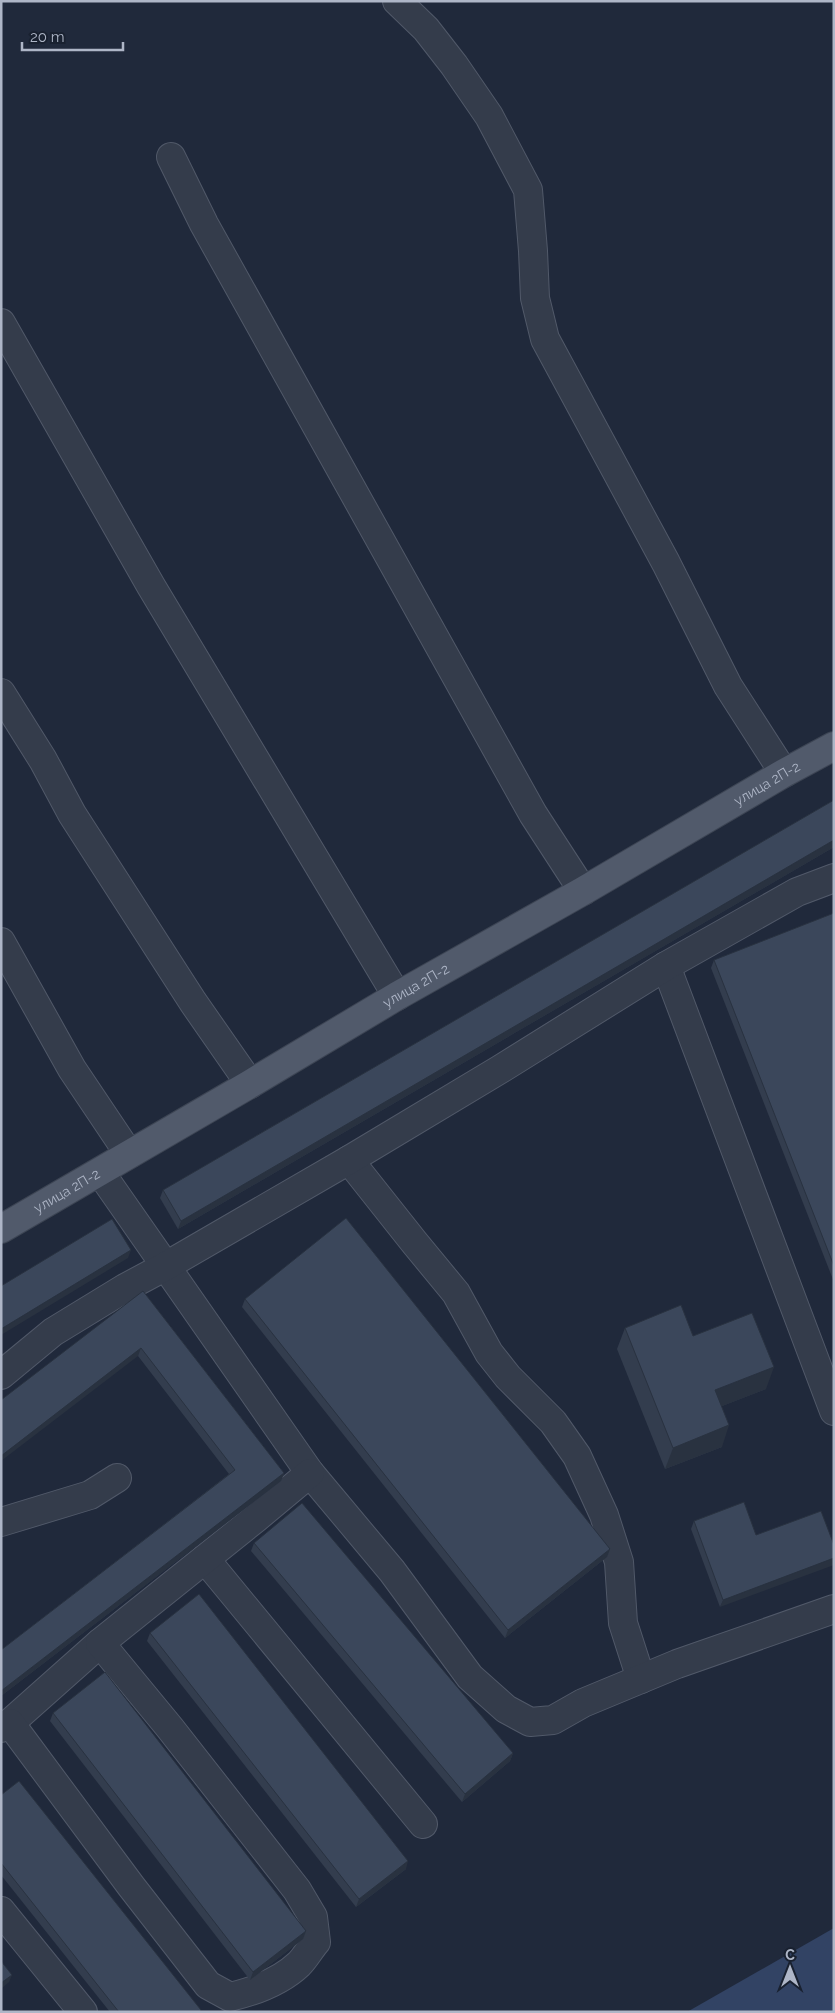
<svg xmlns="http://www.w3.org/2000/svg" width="835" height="2013" font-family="Raleway,sans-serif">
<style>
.water{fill:#324364}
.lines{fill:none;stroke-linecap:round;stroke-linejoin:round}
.minor-casing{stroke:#515969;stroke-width:30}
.major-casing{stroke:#3d4554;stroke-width:30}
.minor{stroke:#343c4b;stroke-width:28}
.major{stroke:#515a6b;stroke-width:28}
.wall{fill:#333d4e}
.shaded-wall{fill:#293240}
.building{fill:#3b475b;stroke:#293240}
.labels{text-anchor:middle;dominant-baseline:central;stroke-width:4;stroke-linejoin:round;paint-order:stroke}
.street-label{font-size:14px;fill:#aeb6c7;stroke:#192130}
</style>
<rect width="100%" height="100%" fill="#20293b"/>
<!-- water -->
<polygon class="water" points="834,1928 834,2012 687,2012"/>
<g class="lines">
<defs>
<g id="minor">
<polyline points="397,1 426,29 454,65 489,116 528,190 533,251 535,298 545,339 666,563 728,686 784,773"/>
<polyline points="171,157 204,224 533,814 583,891"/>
<polyline points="1,323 151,586 397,996"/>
<polyline points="1,693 43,760 72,814 193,1002 250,1084"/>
<polyline points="1,942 72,1069 129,1154"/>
<polyline points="666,966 834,1411"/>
<polyline points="349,1160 414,1242 456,1293 489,1353 508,1377 553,1422 577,1456 604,1515 619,1562 623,1623 641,1679"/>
<polyline points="100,1172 310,1473 392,1571 470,1677 506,1709 530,1722 553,1720 583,1703 677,1664 834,1609"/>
<polyline points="1,1375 53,1332 125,1288 166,1266 349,1160 499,1070 666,966 797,892 834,878"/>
<polyline points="1,1522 90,1495 117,1478"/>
<polyline points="205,1559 423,1824"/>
<polyline points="10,1723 100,1643"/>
<path d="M 1,1728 L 10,1723 L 131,1886 L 208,1985 L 230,1997 C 255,1991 280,1982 299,1964 C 305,1958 310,1949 316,1942 L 313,1917 L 297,1890 L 170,1728 L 100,1643 L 256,1518 L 310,1473"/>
<polyline points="1,1911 83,2012"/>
</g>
<g id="major">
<path id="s1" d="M 1,1229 L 250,1084 L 397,996 L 583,891 L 784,773 L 834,746"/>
</g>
</defs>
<!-- minor casing -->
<use href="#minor" class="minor-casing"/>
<!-- major casing -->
<use href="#major" class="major-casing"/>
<!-- minor -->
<use href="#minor" class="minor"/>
<!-- major -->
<use href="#major" class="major"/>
</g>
<!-- wall -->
<g class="wall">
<polygon points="834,800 834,847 178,1229 160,1198 163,1190"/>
<polygon points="834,913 834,1282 711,968 714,960"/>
<polygon points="143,1291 284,1473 281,1481 1,1696 1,1650 229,1474 138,1356"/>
<polygon points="245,1299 610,1549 607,1557 505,1638 242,1307"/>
<polygon points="625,1328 693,1336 766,1389 722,1406 722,1447 665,1469 617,1349"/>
<polygon points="694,1521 756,1535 720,1607 691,1529"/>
<polygon points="254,1543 513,1753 510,1761 462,1802 251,1551"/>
<polygon points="150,1633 406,1869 356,1907 147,1641"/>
<polygon points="53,1713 306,1931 303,1939 250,1980 50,1721"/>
<polygon points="1,1795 200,2012 110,2012 1,1875"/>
</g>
<!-- shaded-wall -->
<g class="shaded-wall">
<polygon points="834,840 834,847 178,1229 181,1221"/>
<polygon points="131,1250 128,1258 1,1335 1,1329"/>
<polygon points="141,1348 138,1356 1,1461 1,1456"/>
<polygon points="774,1367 766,1389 707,1412 715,1390"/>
<polygon points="729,1425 722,1447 665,1469 673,1448"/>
<polygon points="284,1473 281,1481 1,1696 1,1691"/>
<polygon points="610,1549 607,1557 505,1638 508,1630"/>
<polygon points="834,1558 834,1565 720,1607 723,1600"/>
<polygon points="513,1753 510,1761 462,1802 465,1794"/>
<polygon points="408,1861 406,1869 356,1907 359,1899"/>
<polygon points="306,1931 303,1939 250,1980 253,1972"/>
<polygon points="12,1975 9,1982 1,1989 1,1983"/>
</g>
<!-- building -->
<g class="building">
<polygon points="834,800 834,840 181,1221 163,1190"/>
<polygon points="834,913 834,1266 714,960"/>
<polygon points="346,1218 610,1549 508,1630 245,1299"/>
<polygon points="112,1219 131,1250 1,1329 1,1286"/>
<polygon points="143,1291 284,1473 1,1691 1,1650 235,1470 141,1348 1,1456 1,1400"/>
<polygon points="681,1305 693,1336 752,1313 774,1367 715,1390 729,1425 673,1448 625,1328"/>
<polygon points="744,1502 756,1535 821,1511 834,1545 834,1558 723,1600 694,1521"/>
<polygon points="302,1503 513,1753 465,1794 254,1543"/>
<polygon points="199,1594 408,1861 359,1899 150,1633"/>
<polygon points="105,1672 306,1931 253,1972 53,1713"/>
<polygon points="19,1781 201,2010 199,2012 119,2012 1,1863 1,1795"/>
<polygon points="1,1961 12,1975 1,1983"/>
</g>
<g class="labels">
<!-- street labels -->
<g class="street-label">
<text stroke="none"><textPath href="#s1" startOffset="886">улица 2П-2</textPath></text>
<text stroke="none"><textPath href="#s1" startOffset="481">улица 2П-2</textPath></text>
<text stroke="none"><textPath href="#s1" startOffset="76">улица 2П-2</textPath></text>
</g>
</g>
<!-- border -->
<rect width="835" height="2013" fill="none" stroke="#aeb6c7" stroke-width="5"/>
<!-- north arrow -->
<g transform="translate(790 1968)" stroke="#192130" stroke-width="4" paint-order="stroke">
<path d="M0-4L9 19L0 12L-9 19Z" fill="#aeb6c7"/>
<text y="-8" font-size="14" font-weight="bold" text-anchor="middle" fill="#aeb6c7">С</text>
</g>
<!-- scale -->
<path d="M22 42v8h101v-8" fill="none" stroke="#aeb6c7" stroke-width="2.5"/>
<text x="30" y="42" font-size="15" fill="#aeb6c7" stroke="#192130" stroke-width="4" paint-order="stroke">20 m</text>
</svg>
